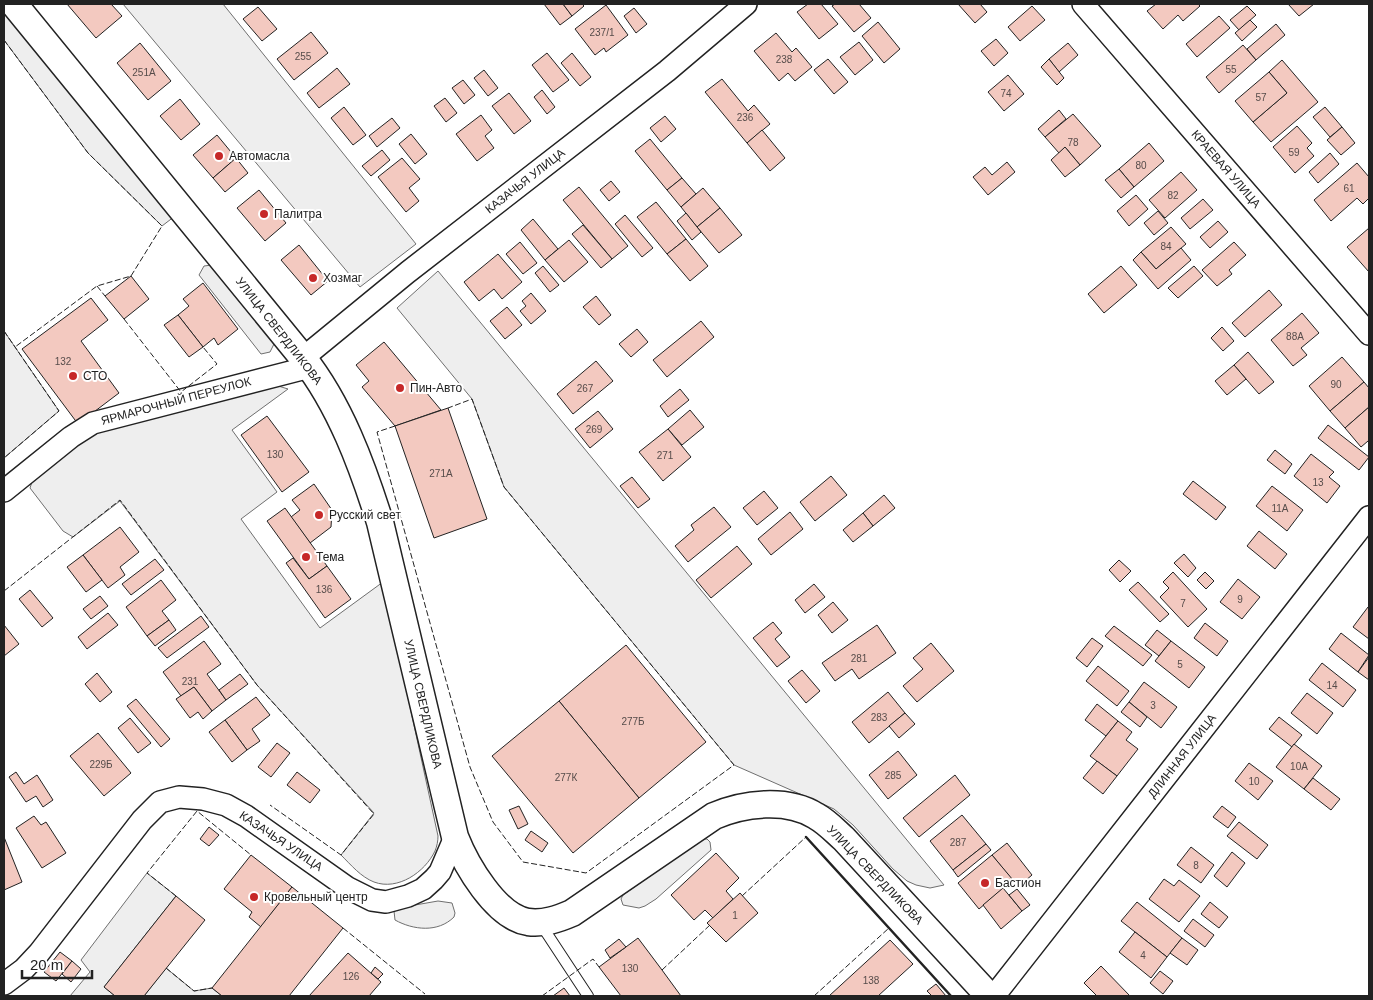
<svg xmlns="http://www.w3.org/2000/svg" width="1373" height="1000" font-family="Helvetica,sans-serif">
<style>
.green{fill:#eee;stroke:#6f6f6f}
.building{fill:#f3c9c0;stroke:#222}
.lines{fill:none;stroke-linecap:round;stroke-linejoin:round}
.service-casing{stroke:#222;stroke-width:12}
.minor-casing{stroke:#222;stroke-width:24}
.tertiary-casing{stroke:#222;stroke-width:29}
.service{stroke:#fff;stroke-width:10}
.minor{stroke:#fff;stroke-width:21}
.tertiary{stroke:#fff;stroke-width:26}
.fence{stroke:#222;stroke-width:1;stroke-dasharray:6 2.5;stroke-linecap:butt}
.wall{stroke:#222;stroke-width:2.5}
.poi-dot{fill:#c62828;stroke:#fff;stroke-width:2}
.labels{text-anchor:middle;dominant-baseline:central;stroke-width:4;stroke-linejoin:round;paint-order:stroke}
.number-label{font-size:10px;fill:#564c4a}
.poi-label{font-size:12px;fill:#222;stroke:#fff;text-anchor:start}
.street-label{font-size:12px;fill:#222;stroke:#fff}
</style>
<rect width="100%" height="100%" fill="#fff"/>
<!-- green -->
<g class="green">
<polygon points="123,4 223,4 416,244 360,287"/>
<polygon points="4,6 175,216 162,226 88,153 4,40"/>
<polygon points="212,265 274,344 270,352 261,354 199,275 204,266"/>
<polygon points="438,271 944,885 930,888 916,885 907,881 893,869 853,825 834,809 734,765 504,487 472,399 397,308"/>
<polygon points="4,331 59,411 4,458"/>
<path d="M 275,385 L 288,389 L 232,430 L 277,492 L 241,519 L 320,628 L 383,582 L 438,836 C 438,841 437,846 435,851 C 425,872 398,891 374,882 C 361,877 351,865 341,855 L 374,813 L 257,685 L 120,501 L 73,537 L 63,531 L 30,488 L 32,482 L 67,452 L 95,433 Z"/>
<polygon points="703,839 707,839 710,842 711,850 656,899 645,906 639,908 623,905 621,899 623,895"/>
<polygon points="147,873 176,896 104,987 115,996 70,996 90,972 81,960"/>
<path d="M 438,901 L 452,903 L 455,913 L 454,917 C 438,933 413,930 395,920 L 394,911 L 398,908 Z"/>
<polygon points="166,968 194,991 212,988 222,996 144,996"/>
</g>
<!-- building -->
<g class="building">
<polygon points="67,4 111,4 122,16 96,38"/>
<polygon points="544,4 563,4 572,16 560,25"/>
<polygon points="563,4 582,4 584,6 572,16"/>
<polygon points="808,4 821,4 838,24 819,39 797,12"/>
<polygon points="835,4 859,4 871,18 854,32 832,6"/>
<polygon points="958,4 980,4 987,12 975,23"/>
<polygon points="1156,4 1198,4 1200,6 1183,21 1178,15 1163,29 1147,11"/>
<polygon points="1288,4 1314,4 1299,16"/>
<polygon points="606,5 628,35 606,52 604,48 595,55 575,29"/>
<polygon points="1032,6 1045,20 1020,41 1008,27"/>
<polygon points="1247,6 1256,15 1239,30 1230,20"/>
<polygon points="258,7 277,29 262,41 243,19"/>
<polygon points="634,8 647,24 636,33 624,16"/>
<polygon points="1219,16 1230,28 1197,57 1186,44"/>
<polygon points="1250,20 1257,27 1242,41 1235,33"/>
<polygon points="878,22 900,49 884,63 862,36"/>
<polygon points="1276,24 1285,35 1256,60 1247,49"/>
<polygon points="311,32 328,53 294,80 277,59"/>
<polygon points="776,33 792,52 796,48 812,67 795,81 788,73 779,81 754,51"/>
<polygon points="996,39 1008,53 994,66 981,51"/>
<polygon points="859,42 873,60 855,75 840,57"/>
<polygon points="140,43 171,81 148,100 117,63"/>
<polygon points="1068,43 1078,55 1059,72 1049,59"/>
<polygon points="1243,45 1256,60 1219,93 1206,77"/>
<polygon points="547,53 569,80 553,92 532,65"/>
<polygon points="572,53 591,77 580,86 561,63"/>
<polygon points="828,59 848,82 834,94 814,70"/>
<polygon points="1049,59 1064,78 1057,85 1041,67"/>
<polygon points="1282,60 1318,102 1271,142 1253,122 1287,93 1269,72"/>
<polygon points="337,68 350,84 319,108 307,93"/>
<polygon points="484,70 498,88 488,96 474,78"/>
<polygon points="1269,72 1287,93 1253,122 1235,101"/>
<polygon points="1008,75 1024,94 1004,111 988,92"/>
<polygon points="722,79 748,111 754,105 770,124 747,143 705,92"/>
<polygon points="463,80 475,95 464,104 452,88"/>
<polygon points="542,90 555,107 547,114 534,97"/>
<polygon points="509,93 531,121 514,134 492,106"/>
<polygon points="445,98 457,113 446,122 434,106"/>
<polygon points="180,99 200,124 181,140 160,116"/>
<polygon points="344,107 366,135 353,145 331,118"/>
<polygon points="1325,107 1342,127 1330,137 1313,117"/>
<polygon points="1059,110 1066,119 1045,137 1038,129"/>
<polygon points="1073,114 1101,146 1080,165 1065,147 1059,153 1045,137"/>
<polygon points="481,115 492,130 485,136 494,148 477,161 456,134"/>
<polygon points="665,116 676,129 661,142 650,128"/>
<polygon points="392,118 400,128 377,147 369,136"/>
<polygon points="1297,126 1312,143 1307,148 1314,156 1295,173 1273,147"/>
<polygon points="1342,127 1355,143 1341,155 1327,140"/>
<polygon points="762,130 785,158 770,171 747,143"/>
<polygon points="411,134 427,154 415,164 399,144"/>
<polygon points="217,135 236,158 213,178 193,155"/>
<polygon points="650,139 682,178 667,190 635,151"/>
<polygon points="1149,143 1164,161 1134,187 1119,169"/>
<polygon points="1065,147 1080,165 1065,177 1051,160"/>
<polygon points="382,150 390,160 371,176 362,166"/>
<polygon points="1330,153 1339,164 1318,183 1309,172"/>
<polygon points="236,158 248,173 225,192 213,178"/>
<polygon points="402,158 420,179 409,188 419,201 406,212 378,177"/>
<polygon points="1007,162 1015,172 988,195 973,177 985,167 992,175"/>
<polygon points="1357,163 1369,177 1369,198 1363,204 1357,198 1331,221 1314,200"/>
<polygon points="1119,169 1134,187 1121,198 1105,180"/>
<polygon points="1181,172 1197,190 1165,218 1149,200"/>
<polygon points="682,178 696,194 681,207 667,190"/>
<polygon points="611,181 620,192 609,201 600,190"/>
<polygon points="579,187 628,246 612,259 563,200"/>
<polygon points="703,188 720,208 697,227 681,207"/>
<polygon points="259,190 286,223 265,241 237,208"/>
<polygon points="1136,195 1148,209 1129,226 1117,211"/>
<polygon points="1203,199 1213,210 1190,229 1181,218"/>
<polygon points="656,202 686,239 667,254 637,217"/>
<polygon points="720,208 742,235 719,253 697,227"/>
<polygon points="1158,211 1168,223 1154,235 1144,223"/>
<polygon points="686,213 701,232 692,240 677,221"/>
<polygon points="625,215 653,248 642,257 615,224"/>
<polygon points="533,219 558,249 545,260 521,230"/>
<polygon points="1218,221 1228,232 1210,248 1200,237"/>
<polygon points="583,225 612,259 601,268 572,234"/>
<polygon points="1171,227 1186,244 1156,269 1141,252"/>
<polygon points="1369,228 1369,272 1347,247"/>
<polygon points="686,239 708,266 690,281 667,254"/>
<polygon points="569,240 588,262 564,282 545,260"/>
<polygon points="520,242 537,263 523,274 506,254"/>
<polygon points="1234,242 1246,255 1229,270 1232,274 1217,286 1202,270"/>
<polygon points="299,245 328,281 311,295 281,260"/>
<polygon points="1181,248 1191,260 1158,289 1133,260 1141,252 1156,269"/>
<polygon points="498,254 522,282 502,299 494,289 479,301 464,282"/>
<polygon points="543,266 559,285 550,292 535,273"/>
<polygon points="1121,266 1137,285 1104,313 1088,294"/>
<polygon points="1194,266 1203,276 1178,298 1168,288"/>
<polygon points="131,276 149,299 124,319 105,296"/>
<polygon points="203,283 238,329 218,345 214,338 203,347 178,315 189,306 183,299"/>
<polygon points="1269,290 1282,305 1245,337 1232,323"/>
<polygon points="531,293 546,311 531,324 520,311 526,306 522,301"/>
<polygon points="596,296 611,315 599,325 583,307"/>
<polygon points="91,298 108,320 81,341 119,393 78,424 22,349"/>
<polygon points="507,307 522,325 505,339 490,321"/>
<polygon points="1302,313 1319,333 1301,348 1307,355 1293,366 1271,340"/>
<polygon points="178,315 203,347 189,357 164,325"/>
<polygon points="701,321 714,337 667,377 653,360"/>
<polygon points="1222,327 1234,341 1223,351 1211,338"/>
<polygon points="637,329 648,342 631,357 619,344"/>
<polygon points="384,342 441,410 395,426 362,387 369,381 356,365"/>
<polygon points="1248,352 1274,382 1259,394 1234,365"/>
<polygon points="1342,357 1364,382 1330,411 1309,386"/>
<polygon points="596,361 613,381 573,414 557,394"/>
<polygon points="1234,365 1246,379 1227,395 1215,381"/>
<polygon points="1364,382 1369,388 1369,407 1345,428 1330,411"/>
<polygon points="680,389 689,400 668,417 660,406"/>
<polygon points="1369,407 1369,443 1368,441 1361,447 1345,428"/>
<polygon points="448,408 487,519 434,538 395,426"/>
<polygon points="690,410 704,427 682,445 668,429"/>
<polygon points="598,411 613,429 590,448 575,429"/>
<polygon points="267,416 309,472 282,492 241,435"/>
<polygon points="1328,425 1369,457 1359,470 1318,438"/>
<polygon points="668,429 691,457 663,481 639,452"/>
<polygon points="1275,450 1292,464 1285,474 1267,460"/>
<polygon points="1311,454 1334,472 1329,477 1340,486 1327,503 1294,476"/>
<polygon points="831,476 847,495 815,521 800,502"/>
<polygon points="632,477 650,499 638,508 620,486"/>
<polygon points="1193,481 1226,507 1216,520 1183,494"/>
<polygon points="314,484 332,510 331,527 310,543 291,517 300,510 292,500"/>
<polygon points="1272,486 1303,510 1287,531 1256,506"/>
<polygon points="764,491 778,508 757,525 743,508"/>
<polygon points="884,495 895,508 873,526 863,513"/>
<polygon points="714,507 731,527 688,562 675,546 694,530 691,525"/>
<polygon points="285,508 327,566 309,579 267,521"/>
<polygon points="790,512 803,529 771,555 758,539"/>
<polygon points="863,513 873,526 853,542 843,530"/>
<polygon points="120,527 139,552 120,567 125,575 108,588 83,555"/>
<polygon points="1259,531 1287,554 1275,569 1247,546"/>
<polygon points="737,546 752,564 711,598 696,580"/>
<polygon points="1184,554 1196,568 1188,577 1174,563"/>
<polygon points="83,555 102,580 86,592 67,567"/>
<polygon points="293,558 309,579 327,566 351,599 325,618 286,563"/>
<polygon points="155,559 164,570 131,595 122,584"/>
<polygon points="1119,560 1131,571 1120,582 1109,570"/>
<polygon points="1173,572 1207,609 1188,627 1160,597 1169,588 1163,582"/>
<polygon points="1205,572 1214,581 1206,589 1197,580"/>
<polygon points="1238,579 1260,597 1242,619 1220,602"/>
<polygon points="161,580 176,600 162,611 169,620 147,636 126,607"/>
<polygon points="1138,582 1169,614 1160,622 1129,590"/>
<polygon points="814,584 825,597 805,613 795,600"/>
<polygon points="30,590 53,618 42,627 19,599"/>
<polygon points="100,596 108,606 91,619 83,609"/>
<polygon points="833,602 848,620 832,633 818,615"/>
<polygon points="1368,607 1369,608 1369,639 1353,627"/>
<polygon points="108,613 118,625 87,649 78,637"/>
<polygon points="201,616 209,627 167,658 158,648"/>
<polygon points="169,620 176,630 155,646 147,636"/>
<polygon points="773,622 782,633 775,639 790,657 777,667 753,638"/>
<polygon points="1205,623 1228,641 1217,656 1194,638"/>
<polygon points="4,625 19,644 4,656"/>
<polygon points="877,625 896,653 859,679 852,669 835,681 822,663"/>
<polygon points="1114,626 1152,655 1143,666 1105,636"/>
<polygon points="1157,630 1171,641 1159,656 1145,645"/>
<polygon points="1341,633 1369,655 1358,672 1329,649"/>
<polygon points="1092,638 1103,646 1087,667 1076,658"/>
<polygon points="204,641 221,664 207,674 226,700 212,711 194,687 181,696 163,672"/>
<polygon points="1171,641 1205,667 1189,688 1155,661"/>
<polygon points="931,643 954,671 917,702 903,686 923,669 913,658"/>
<polygon points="626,645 706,742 639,798 559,701"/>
<polygon points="1369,657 1369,680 1358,672"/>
<polygon points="1322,663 1356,690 1343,707 1309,680"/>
<polygon points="1098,666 1129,691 1117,706 1086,681"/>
<polygon points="802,670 820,691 806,703 788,681"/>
<polygon points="97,673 112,692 100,702 85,684"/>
<polygon points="240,674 248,684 226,700 219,690"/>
<polygon points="1144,682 1177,707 1161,728 1129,702"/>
<polygon points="194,687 212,711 203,719 198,712 190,718 176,699"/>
<polygon points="888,692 905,713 869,743 852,722"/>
<polygon points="1307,693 1333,713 1317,734 1291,713"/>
<polygon points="256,697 270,715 252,729 260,741 247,750 225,720"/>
<polygon points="136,699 170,739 161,747 127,706"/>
<polygon points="559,701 639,798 573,853 492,756"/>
<polygon points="1129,702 1147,717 1140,727 1121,712"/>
<polygon points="1097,704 1118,721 1106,736 1085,720"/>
<polygon points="905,713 915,724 899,738 889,726"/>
<polygon points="1279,717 1302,735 1292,747 1269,729"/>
<polygon points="130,718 151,743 138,753 118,728"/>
<polygon points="225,720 247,750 232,762 209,732"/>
<polygon points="1118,721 1132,732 1126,740 1138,749 1117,776 1090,756"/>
<polygon points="98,733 131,773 104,796 70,756"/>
<polygon points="277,743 290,753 271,777 258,767"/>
<polygon points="1294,744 1322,766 1304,789 1276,767"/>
<polygon points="898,751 917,775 888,799 869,775"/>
<polygon points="1097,761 1117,776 1103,794 1083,778"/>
<polygon points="1249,763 1273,781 1258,800 1235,781"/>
<polygon points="16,772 24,784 37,775 53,800 43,807 36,796 26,802 9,777"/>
<polygon points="297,772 320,790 310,803 287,785"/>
<polygon points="955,775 970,795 919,837 903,818"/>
<polygon points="1313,778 1340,799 1331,810 1304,789"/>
<polygon points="519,806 528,824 518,829 509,810"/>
<polygon points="1222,806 1236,817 1228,828 1213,817"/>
<polygon points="962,815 986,844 953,870 930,841"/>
<polygon points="34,816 41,825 46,822 66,853 42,868 16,828"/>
<polygon points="1239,822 1268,845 1257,859 1227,836"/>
<polygon points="209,827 219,835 209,846 200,839"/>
<polygon points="531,831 548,843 542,852 525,840"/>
<polygon points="4,837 22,882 4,890"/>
<polygon points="1007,843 1032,875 1018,887 992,855"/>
<polygon points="986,844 991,850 958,877 953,870"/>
<polygon points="1191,847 1214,865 1201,883 1177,865"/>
<polygon points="1232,852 1245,863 1227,887 1214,876"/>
<polygon points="716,853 739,878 726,891 733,899 713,918 705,910 694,920 671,895"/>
<polygon points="251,855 292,887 261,927 249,917 252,912 224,889"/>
<polygon points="992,855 1013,880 979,909 958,883"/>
<polygon points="1164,879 1174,886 1179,880 1200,896 1179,922 1149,899"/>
<polygon points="292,887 343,928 289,996 222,996 212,988"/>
<polygon points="1003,888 1022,911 1001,929 983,905"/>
<polygon points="1017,889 1030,905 1022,911 1009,895"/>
<polygon points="740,893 758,913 726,942 707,923"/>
<polygon points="176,896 205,920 144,996 115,996 104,987"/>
<polygon points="1137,902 1182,938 1167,957 1121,921"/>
<polygon points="1210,902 1228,917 1219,928 1201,914"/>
<polygon points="1193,919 1214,935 1205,947 1184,931"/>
<polygon points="1135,932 1167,957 1151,978 1119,952"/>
<polygon points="638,938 662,970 681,996 621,996 599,967"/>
<polygon points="1182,938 1198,950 1187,965 1170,953"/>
<polygon points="619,939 626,947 610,958 605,950"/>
<polygon points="890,940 913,964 878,996 829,996"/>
<polygon points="60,952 72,961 56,981 44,972"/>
<polygon points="348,953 381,982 369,996 309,996"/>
<polygon points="72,961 81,969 71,982 62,974"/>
<polygon points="1101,966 1130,996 1097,996 1084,983"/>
<polygon points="375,967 383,974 378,979 371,973"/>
<polygon points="1160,971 1173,981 1163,994 1150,983"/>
<polygon points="936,984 946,996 932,996 927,991"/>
<polygon points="564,988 570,996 553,996"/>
</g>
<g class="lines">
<defs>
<polyline id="service" points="540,923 588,996"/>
<g id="minor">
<polyline points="1083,4 1369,334"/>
<polyline points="303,358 408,272 667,71 746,4"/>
<polyline points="4,491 71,437 93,423 310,367"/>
<polyline points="4,984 24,969 39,953 142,820 160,802 179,797 203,799 226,805 246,816 348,888 372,900 386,902 408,896 423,889 434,879 440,872 455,837"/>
<polyline points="994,996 1369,517"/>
</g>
<path id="tertiary" d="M 14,4 L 303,358 C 340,405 362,465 380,522 L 455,837 C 466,865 496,917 528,922 C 544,924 558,919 572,913 L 714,816 C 744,803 787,798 816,816 C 827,822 835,831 844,839 L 989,996"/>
</defs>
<!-- service casing -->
<use href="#service" class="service-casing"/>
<!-- minor casing -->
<use href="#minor" class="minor-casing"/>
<!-- tertiary casing -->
<use href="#tertiary" class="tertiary-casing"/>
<!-- service -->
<use href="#service" class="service"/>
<!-- minor -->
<use href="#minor" class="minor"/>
<!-- tertiary -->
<use href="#tertiary" class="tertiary"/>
<!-- fence -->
<g class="fence">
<polyline points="4,40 88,153 162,226 131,276 97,286 15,347"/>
<polyline points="97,286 105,296"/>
<polyline points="124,319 181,392 217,364 203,347"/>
<polyline points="4,331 59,411 4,458"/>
<polyline points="395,426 377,432 470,767 493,822 523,862 586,873 734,765 504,487 472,399 448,408"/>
<polyline points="4,591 120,500 257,685 374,814 341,855 270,805"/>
<polyline points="176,896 147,873 197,811 251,855"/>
<polyline points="742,896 806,837"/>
<polyline points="343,928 425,994"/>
<polyline points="166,968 194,991 212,988"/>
<polyline points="662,970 710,925"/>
<polyline points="542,996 593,959 599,967"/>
<polyline points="814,996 889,928"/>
</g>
<!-- wall -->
<polyline class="wall" points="806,837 951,996"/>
</g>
<!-- markers -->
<g class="poi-dot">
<circle cx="219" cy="156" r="5"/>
<circle cx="264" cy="214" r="5"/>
<circle cx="313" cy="278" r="5"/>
<circle cx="73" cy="376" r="5"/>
<circle cx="400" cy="388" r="5"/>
<circle cx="319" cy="515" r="5"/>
<circle cx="306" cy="557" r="5"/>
<circle cx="985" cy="883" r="5"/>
<circle cx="254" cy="897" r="5"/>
</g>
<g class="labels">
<!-- number labels -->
<g class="number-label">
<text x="602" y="32">237/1</text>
<text x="303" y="56">255</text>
<text x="784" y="59">238</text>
<text x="1231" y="69">55</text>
<text x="144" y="72">251А</text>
<text x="1006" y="93">74</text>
<text x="1261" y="97">57</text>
<text x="745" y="117">236</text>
<text x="1073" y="142">78</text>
<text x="1294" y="152">59</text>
<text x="1141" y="165">80</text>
<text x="1349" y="188">61</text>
<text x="1173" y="195">82</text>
<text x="1166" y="246">84</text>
<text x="1295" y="336">88А</text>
<text x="63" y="361">132</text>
<text x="1336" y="384">90</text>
<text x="585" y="388">267</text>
<text x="594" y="429">269</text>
<text x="275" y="454">130</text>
<text x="665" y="455">271</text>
<text x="441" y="473">271А</text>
<text x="1318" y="482">13</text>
<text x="1280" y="508">11А</text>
<text x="324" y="589">136</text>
<text x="1240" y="599">9</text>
<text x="1183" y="603">7</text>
<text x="859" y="658">281</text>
<text x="1180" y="664">5</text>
<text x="190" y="681">231</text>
<text x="1332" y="685">14</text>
<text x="1153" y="705">3</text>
<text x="879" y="717">283</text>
<text x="633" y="721">277Б</text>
<text x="101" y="764">229Б</text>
<text x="1299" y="766">10А</text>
<text x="893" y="775">285</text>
<text x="566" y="777">277К</text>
<text x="1254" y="781">10</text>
<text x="958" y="842">287</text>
<text x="1196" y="865">8</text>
<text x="735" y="915">1</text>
<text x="1143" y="955">4</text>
<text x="630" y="968">130</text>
<text x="351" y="976">126</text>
<text x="871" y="980">138</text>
</g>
<!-- poi labels -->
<g class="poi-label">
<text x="229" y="156">Автомасла</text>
<text x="274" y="214">Палитра</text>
<text x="323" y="278">Хозмаг</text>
<text x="83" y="376">СТО</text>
<text x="410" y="388">Пин-Авто</text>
<text x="329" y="515">Русский свет</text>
<text x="316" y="557">Тема</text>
<text x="995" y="883">Бастион</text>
<text x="264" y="897">Кровельный центр</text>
</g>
<!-- street labels -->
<g class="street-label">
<text transform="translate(1226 169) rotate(49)">КРАЕВАЯ УЛИЦА</text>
<text transform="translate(525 181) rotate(-38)">КАЗАЧЬЯ УЛИЦА</text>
<text transform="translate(279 331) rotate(52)">УЛИЦА СВЕРДЛИКОВА</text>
<text transform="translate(176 401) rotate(-15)">ЯРМАРОЧНЫЙ ПЕРЕУЛОК</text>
<text transform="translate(423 704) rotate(77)">УЛИЦА СВЕРДЛИКОВА</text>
<text transform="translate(1182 756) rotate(-52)">ДЛИННАЯ УЛИЦА</text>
<text transform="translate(281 841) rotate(34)">КАЗАЧЬЯ УЛИЦА</text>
<text transform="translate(875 875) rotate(46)">УЛИЦА СВЕРДЛИКОВА</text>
</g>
</g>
<!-- border -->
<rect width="1373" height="1000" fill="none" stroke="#222222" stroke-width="10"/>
<!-- scale -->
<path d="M22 970v8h70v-8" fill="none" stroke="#222222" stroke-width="2.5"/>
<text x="30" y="970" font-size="15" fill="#222222" stroke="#ffffff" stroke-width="4" paint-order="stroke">20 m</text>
</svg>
